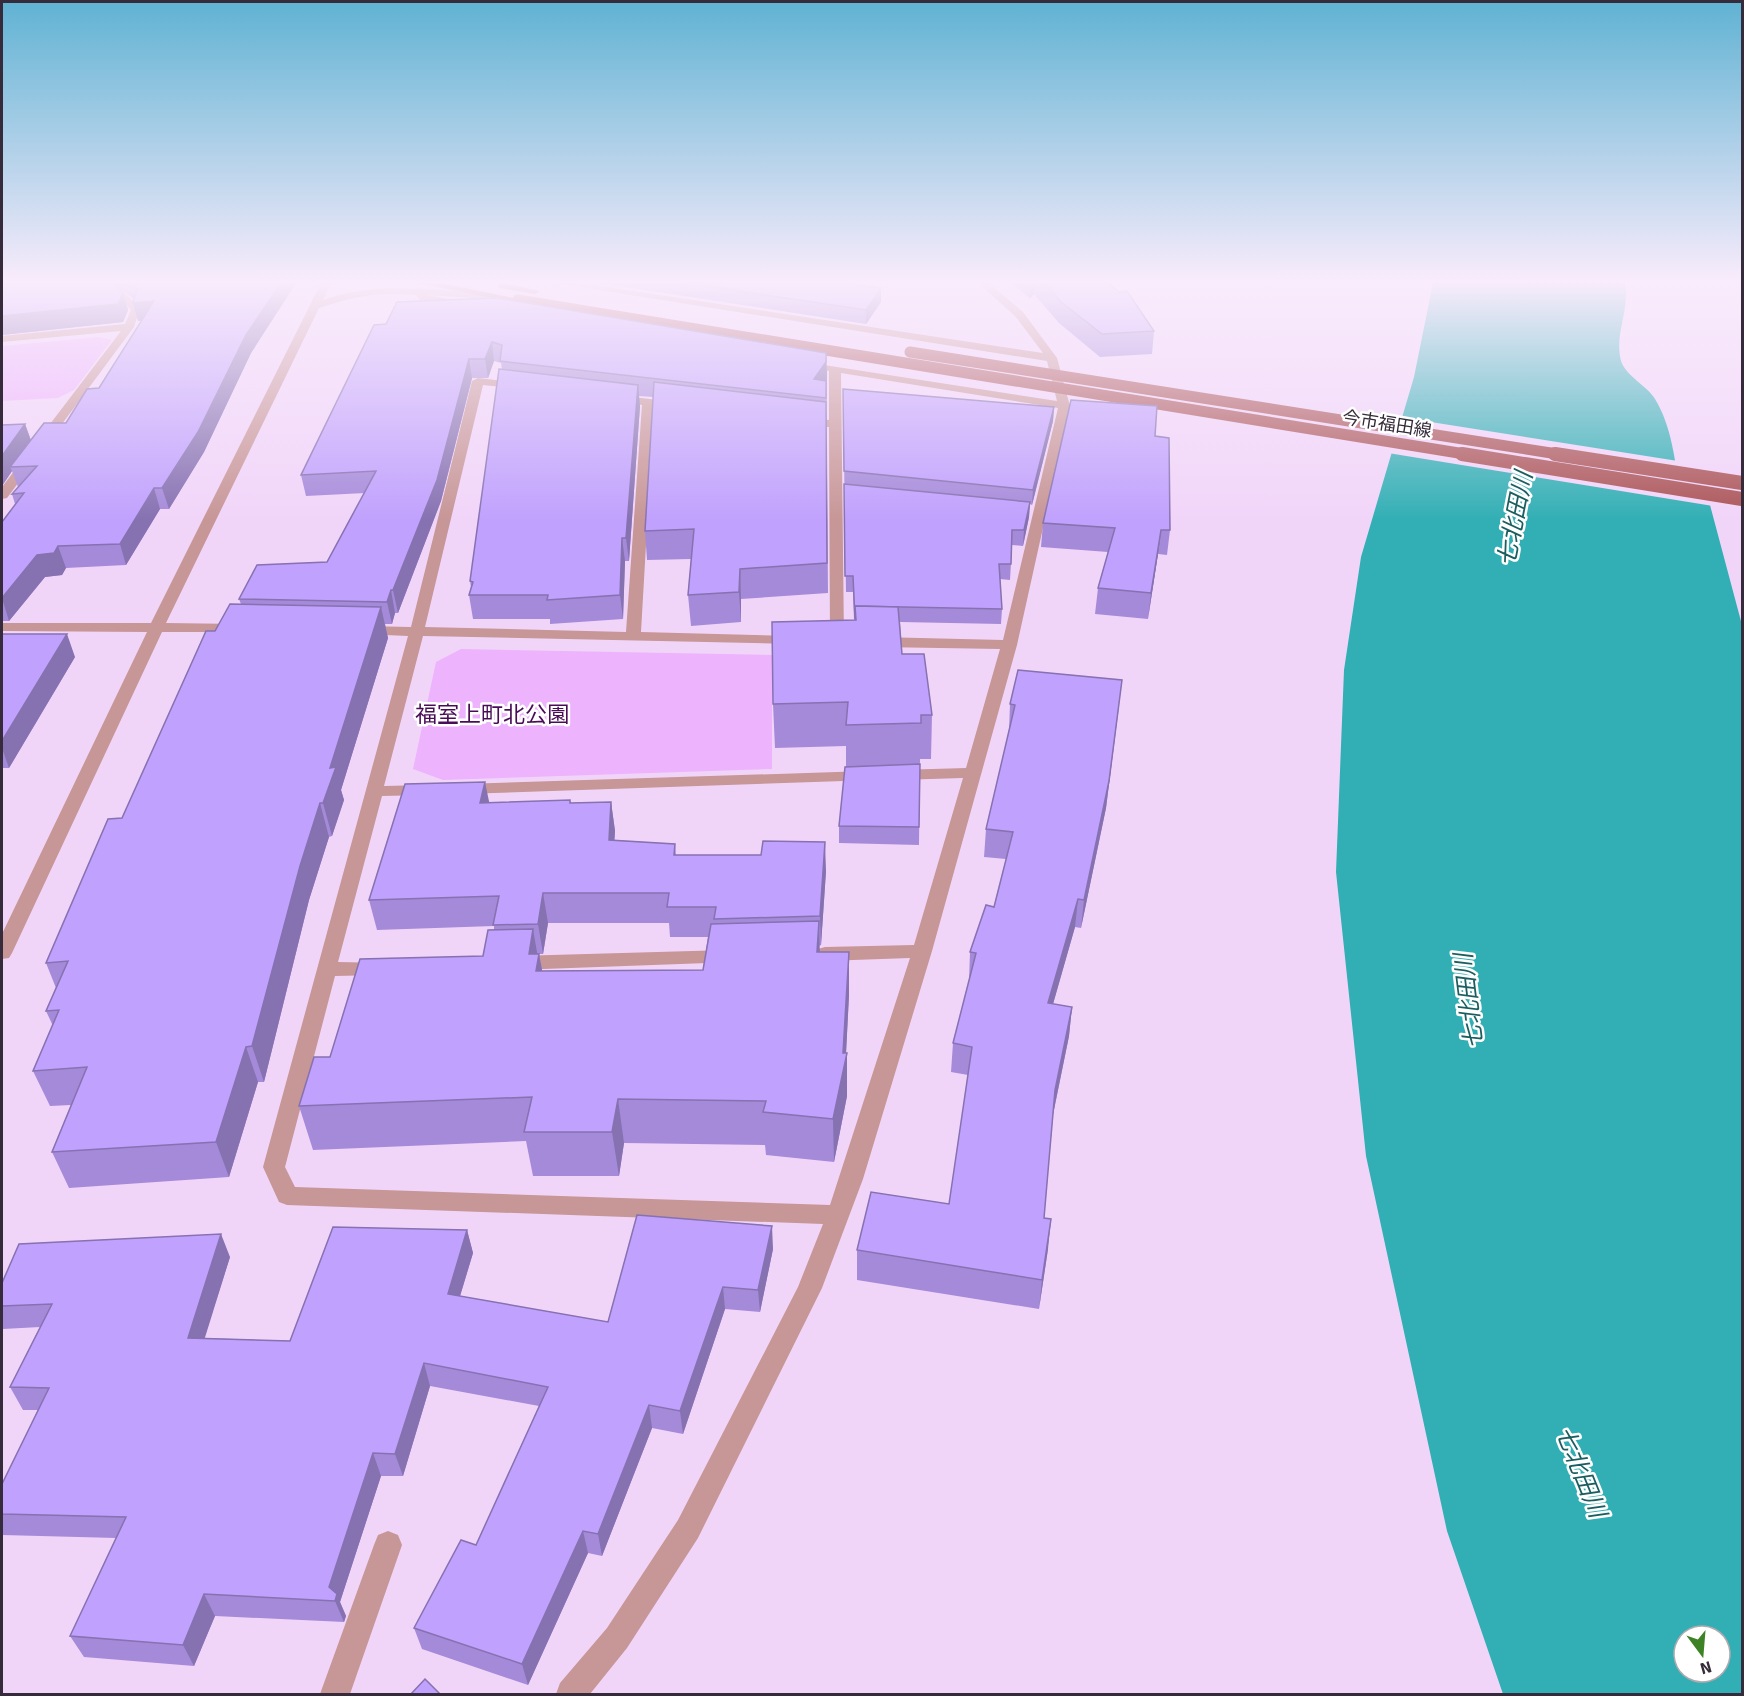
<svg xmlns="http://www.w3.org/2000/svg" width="1744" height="1696" font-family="Signika,'Noto Sans JP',sans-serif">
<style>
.green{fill:#edb3fd}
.water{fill:#31afb4;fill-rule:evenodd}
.pier{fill:#f1d5f9}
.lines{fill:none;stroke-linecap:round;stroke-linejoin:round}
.minor{fill:#c79696;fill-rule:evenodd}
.major{fill:#ab5558;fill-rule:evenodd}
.major-bridge-far1{stroke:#ab5558;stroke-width:11}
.major-bridge{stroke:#ab5558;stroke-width:14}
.wall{fill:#a58ada;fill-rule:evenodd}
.shaded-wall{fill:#8671b1}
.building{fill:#c0a1fd;stroke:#8671b1;stroke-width:1.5}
.labels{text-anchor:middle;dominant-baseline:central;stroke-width:5;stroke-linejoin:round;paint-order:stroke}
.far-street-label{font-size:18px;fill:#362b3a;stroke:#fff}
.park-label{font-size:22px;fill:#490c57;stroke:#fff}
.water-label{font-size:24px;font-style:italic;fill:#1b5e60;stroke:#fff}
</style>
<rect width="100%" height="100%" fill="#f1d5f9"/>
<!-- green -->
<g class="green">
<polygon points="99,337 112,340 74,390 58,398 2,401 2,346"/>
<polygon points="461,649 772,655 772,769 443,780 413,769 436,662"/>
</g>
<!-- water -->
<path class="water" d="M 1433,283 L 1625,283 C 1630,311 1614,333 1621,361 C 1625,375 1647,386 1655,399 C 1672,427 1675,461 1680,493 L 1710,505 L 1742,625 L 1742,1694 L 1503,1694 L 1447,1531 L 1366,1156 L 1336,872 L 1344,670 L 1361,557 L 1414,377 ZM 1684,1636 L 1720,1636 L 1720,1672 L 1684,1672 Z"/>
<!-- pier -->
<polygon class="pier" points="1399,417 1678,461 1683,491 1711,502 1713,506 1388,453"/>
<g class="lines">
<!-- minor -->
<g class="minor">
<path d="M 97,283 C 118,283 126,294 140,308 L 134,327 L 7,498 L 2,499 L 2,487 L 121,331 L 2,342 L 2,336 L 125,324 L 131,310 L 114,292 Z"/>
<path d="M 321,283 L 331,283 L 323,300 C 377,281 432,290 488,293 L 493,296 L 488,299 L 427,295 L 469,303 L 470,305 L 465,308 L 420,300 L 416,295 C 375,292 357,296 319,308 L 166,623 L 240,624 L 247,628 L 240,632 L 162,632 L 12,953 L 9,958 L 2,959 L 2,934 L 147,632 L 2,631 L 2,623 L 151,623 Z"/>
<polygon points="555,283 581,283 1043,353 1015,316 978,283 989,283 1023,312 1057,358 1070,406 1017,645 932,951 863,1179 822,1288 698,1538 627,1648 590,1694 556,1694 560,1683 607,1628 678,1520 798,1287 823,1224 287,1205 279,1202 263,1167 408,636 363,634 356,630 363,626 411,627 472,381 478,378 521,383 527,386 521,389 483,385 425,627 626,632 642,405 612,400 610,398 616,395 675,402 681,405 675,408 654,406 641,632 795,636 802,640 795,644 423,636 384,786 426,785 435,790 426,795 382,796 338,962 387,963 390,968 387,973 380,975 335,976 285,1167 295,1187 830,1205 910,958 825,961 818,959 815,954 818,949 825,947 914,945 963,778 898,780 890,775 898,770 966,768 1000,649 879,647 871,642 879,637 1003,640 1058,408 841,373 844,641 837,645 832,644 830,641 829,427 804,425 798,421 804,417 829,420 829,371 798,365 798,361 1057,401 1047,361"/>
<polygon points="867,771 875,776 873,780 463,794 454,789 463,784"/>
<polygon points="728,950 735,952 738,957 735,962 516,970 509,968 506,963 509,958 516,956"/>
<polygon points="388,1531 398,1535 402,1545 350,1694 320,1694 374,1545 378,1535"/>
</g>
<!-- major -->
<g class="major">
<polygon points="418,283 441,283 523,300 518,303"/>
<polygon points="503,283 540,291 535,294 499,288 499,284"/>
</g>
<!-- major-bridge-far1 -->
<g class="major-bridge-far1">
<polyline points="518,300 1471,455"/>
<polyline points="910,352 1564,455"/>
</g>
<!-- major-bridge -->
<g class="major-bridge">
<polyline points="1462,454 1742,499"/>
<polyline points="1555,454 1742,483"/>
</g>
</g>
<!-- wall -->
<g class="wall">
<polygon points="2,283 296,283 251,353 204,452 169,509 160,509 126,565 66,568 62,575 45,577 9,621 2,621 2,522 15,504 12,494 18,487 12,471 2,486 25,424 31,440 66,423 99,388 142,321 138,321 134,299 115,285 128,310 123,322 2,335"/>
<polygon points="600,283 850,283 849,284 881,302 866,324"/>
<polygon points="1011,283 1108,283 1154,331 1152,354 1100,357 1059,323 1034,294 1030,298"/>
<polygon points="374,325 826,353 828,593 741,599 741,622 691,626 688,595 691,559 647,560 645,531 653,397 639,396 640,406 629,561 625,561 623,619 550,624 550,619 473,619 469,595 471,587 470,581 502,370 501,363 494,361 488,378 472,378 441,501 398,613 395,613 392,624 385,624 388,638 341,790 344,800 332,836 329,837 309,900 264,1082 258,1082 229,1177 69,1188 52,1152 71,1105 50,1106 33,1071 53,1026 46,1011 56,988 46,963 122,818 215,631 241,604 239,599 327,562 365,493 306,496 301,475"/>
<polygon points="843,389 1054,407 1053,421 1032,505 1030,504 1029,517 1023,546 1012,545 1010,580 1000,579 1002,609 1001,624 900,622 902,654 932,715 931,759 920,759 919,845 839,843 839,826 846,767 846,746 775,748 773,704 854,620 853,592 846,592"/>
<polygon points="1155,436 1170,530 1167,555 1158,554 1148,619 1095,614 1098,588 1108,552 1041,547 1043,523"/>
<polygon points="2,634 75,657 9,768 2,768"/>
<polygon points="1010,704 1119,706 1106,808 1081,928 1075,927 1053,1004 1072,1007 1069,1036 1053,1115 1044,1218 1048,1249 1039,1309 857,1280 857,1250 949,1204 968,1075 951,1072 953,1043 969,981 970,952 994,907 1006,859 984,857 986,829 1009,731"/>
<path d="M 570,800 L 571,803 L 611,802 L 615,831 L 614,840 L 675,844 L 676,855 L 826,871 L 821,945 L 819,946 L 820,952 L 849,995 L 846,1053 L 847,1096 L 834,1162 L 766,1155 L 765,1145 L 624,1143 L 619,1176 L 533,1176 L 526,1141 L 313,1150 L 299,1106 L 330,1057 L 483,956 L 494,930 L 494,926 L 377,930 L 369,900 L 489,803 ZM 548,923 L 669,923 L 670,937 L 708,937 L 703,970 L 542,971 L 538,954 L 543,954 Z"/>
<polygon points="467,1230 473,1253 460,1296 608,1322 773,1249 760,1312 725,1309 683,1434 652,1428 602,1556 588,1553 528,1685 422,1649 414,1628 476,1545 539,1406 430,1386 403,1476 381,1476 340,1602 346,1616 344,1622 215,1616 194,1666 84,1657 70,1636 116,1538 2,1535 2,1484 38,1410 23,1410 10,1387 40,1327 3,1329 2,1326 2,1283 230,1257 204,1338 290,1341"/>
</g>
<!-- shaded-wall -->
<g class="shaded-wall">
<polygon points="281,283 296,283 251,353 204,452 169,509 162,488 246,335"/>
<polygon points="1030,283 1035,283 1034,294 1030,298"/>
<polygon points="881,288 881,302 866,324 866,310"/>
<polygon points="123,293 128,310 123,322 2,335 2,316"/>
<polygon points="154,301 159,319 138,321 133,303"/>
<polygon points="492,342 494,361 488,378 485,359"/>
<polygon points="826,353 827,372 827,417 826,381 814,379"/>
<polygon points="469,359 472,378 441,501 398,613 393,590"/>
<polygon points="638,385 640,406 629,561 626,538"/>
<polygon points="1054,407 1053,421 1032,505 1033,490"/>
<polygon points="25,424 32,444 10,467 12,471 2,486 2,456"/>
<polygon points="154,488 160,509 126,565 120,544"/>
<polygon points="1030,502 1029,517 1023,546 1024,530"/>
<polygon points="1161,530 1158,554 1148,619 1151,593"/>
<polygon points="622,538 625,561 623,619 620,595"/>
<polygon points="58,546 66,568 62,575 45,577 9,621 2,598 37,555"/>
<polygon points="740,569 741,599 741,622 739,592"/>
<polygon points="391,590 395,613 392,624 387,602"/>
<polygon points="381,607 388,638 341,790 344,800 332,836 323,803 330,768"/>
<polygon points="67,634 75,657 9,768 2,748 2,741"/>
<polygon points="1122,680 1106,808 1081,928 1084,900"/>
<polygon points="485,782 491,811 480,803"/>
<polygon points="611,802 615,831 613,869 609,840"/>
<polygon points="320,803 329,837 309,900 264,1082 252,1046 300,866"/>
<polygon points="825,842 826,871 821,945 820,916"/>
<polygon points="543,893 548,923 543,954 538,924"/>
<polygon points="1078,899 1075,927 1045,1032 1048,1003"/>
<polygon points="819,921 820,963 817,952"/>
<polygon points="533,929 538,958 539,954 547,996 529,954"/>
<polygon points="849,952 849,995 846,1054 847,1053 847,1096 834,1162 833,1119 843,1053"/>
<polygon points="1072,1007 1069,1036 1052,1119 1055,1090"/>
<polygon points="246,1047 258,1082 229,1177 216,1142"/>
<polygon points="618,1099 624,1143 619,1176 612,1132"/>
<polygon points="1051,1219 1048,1249 1039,1309 1042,1280"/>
<polygon points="772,1226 773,1249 760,1312 758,1290"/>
<polygon points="467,1230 473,1253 454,1316 448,1294"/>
<polygon points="221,1234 230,1257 198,1360 188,1338"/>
<polygon points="723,1287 725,1309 683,1434 680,1411"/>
<polygon points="424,1363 430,1386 403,1476 395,1454"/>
<polygon points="649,1405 652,1428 602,1556 598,1534"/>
<polygon points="373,1453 381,1476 340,1602 346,1616 344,1622 329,1587"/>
<polygon points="583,1531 588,1553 528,1685 522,1664"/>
<polygon points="204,1594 215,1616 194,1666 183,1645"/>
</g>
<!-- building -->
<g class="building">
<polygon points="2,283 114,283 123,293 118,304 2,316"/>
<polygon points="131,283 281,283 246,335 198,432 162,488 154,488 120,544 58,546 54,553 37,555 2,598 2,522 24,493 12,494 37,466 10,467 44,423 66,423 87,389 99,388 154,301 133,303 137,289"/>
<polygon points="686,283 844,283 881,288 866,310"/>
<polygon points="1045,283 1108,283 1119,292 1127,291 1154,331 1102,334 1061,302"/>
<polygon points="497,298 826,353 826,362 814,379 826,381 826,398 500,361 502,345 492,342 485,359 469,359 437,480 393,590 391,590 387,602 239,599 257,565 327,562 376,471 301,475 374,325 386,324 397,302"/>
<polygon points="499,369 638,385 626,538 622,538 620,595 547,600 548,595 469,595 473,582 470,581"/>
<polygon points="654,382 826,402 827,563 740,569 739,592 688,595 694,529 645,531"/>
<polygon points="843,389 1054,407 1033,490 844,471"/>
<polygon points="1071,400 1157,406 1155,436 1169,438 1170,530 1161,530 1151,593 1098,588 1115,528 1043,523"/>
<polygon points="25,424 2,456 2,425"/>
<polygon points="844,484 1030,502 1024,530 1012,530 1011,564 999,564 1002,609 855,606 855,619 853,576 845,576"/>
<polygon points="230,604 381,607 330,768 336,767 323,803 320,803 300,866 252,1046 246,1047 216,1142 52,1152 87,1067 33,1071 59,1010 46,1011 68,961 46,963 108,819 122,818 206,631 215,631"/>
<polygon points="855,606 898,607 902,654 924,654 932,715 921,715 921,723 846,725 848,702 773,704 772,622 856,620"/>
<polygon points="2,634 67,634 2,741"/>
<polygon points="1018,670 1122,680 1109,781 1084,900 1078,899 1048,1003 1072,1007 1055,1090 1044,1218 1051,1219 1042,1280 857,1250 871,1192 949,1204 972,1047 953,1043 976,953 970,952 986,905 994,907 1013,832 986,829 1015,705 1010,704"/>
<polygon points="920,764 919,827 839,826 845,767"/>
<polygon points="485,782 480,803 570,800 570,803 611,802 609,840 675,844 674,855 761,855 763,841 825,842 820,916 714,919 716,907 667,907 669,893 543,893 538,924 493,925 499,896 369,900 405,784"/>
<polygon points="819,921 817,952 849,952 843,1053 847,1053 833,1119 763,1112 766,1101 618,1099 612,1132 524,1132 532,1097 299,1106 314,1057 330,1057 360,959 483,956 488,930 533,929 529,954 539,954 536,971 703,970 711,924"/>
<polygon points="637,1215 772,1226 758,1290 723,1287 680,1411 649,1405 598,1534 583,1531 522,1664 414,1628 461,1540 476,1545 548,1387 424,1363 395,1454 373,1453 329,1587 337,1594 335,1601 204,1594 183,1645 70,1636 126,1517 2,1514 2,1484 49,1388 10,1387 52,1304 2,1306 2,1283 19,1244 221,1234 188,1338 290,1341 333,1227 467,1230 448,1294 608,1322"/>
<polygon points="425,1679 441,1695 410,1695"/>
</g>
<!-- sky -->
<linearGradient id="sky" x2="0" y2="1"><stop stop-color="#5fb2d3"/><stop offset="0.54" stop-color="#f9ecfc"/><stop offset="1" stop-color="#f9ecfc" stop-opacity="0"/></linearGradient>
<rect width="1744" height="521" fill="url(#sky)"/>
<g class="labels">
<!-- far-street labels -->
<g class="far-street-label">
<text transform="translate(1387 424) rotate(9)">今市福田線</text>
</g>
<!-- park labels -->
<g class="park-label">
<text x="492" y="714">福室上町北公園</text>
</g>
<!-- water labels -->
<g class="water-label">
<text transform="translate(1515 519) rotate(-79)">七北田川</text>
<text transform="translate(1469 1001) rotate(-97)">七北田川</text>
<text transform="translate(1581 1472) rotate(68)">七北田川</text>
</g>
</g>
<!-- border -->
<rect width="1744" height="1696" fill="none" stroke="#362b3a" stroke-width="6"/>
<!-- north arrow -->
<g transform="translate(1702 1654) rotate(164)"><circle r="28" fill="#ffffff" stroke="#afaab0" stroke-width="1.5"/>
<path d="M0-4.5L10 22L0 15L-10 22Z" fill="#3d8225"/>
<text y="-9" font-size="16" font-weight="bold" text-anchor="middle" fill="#362b3a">N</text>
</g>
</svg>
